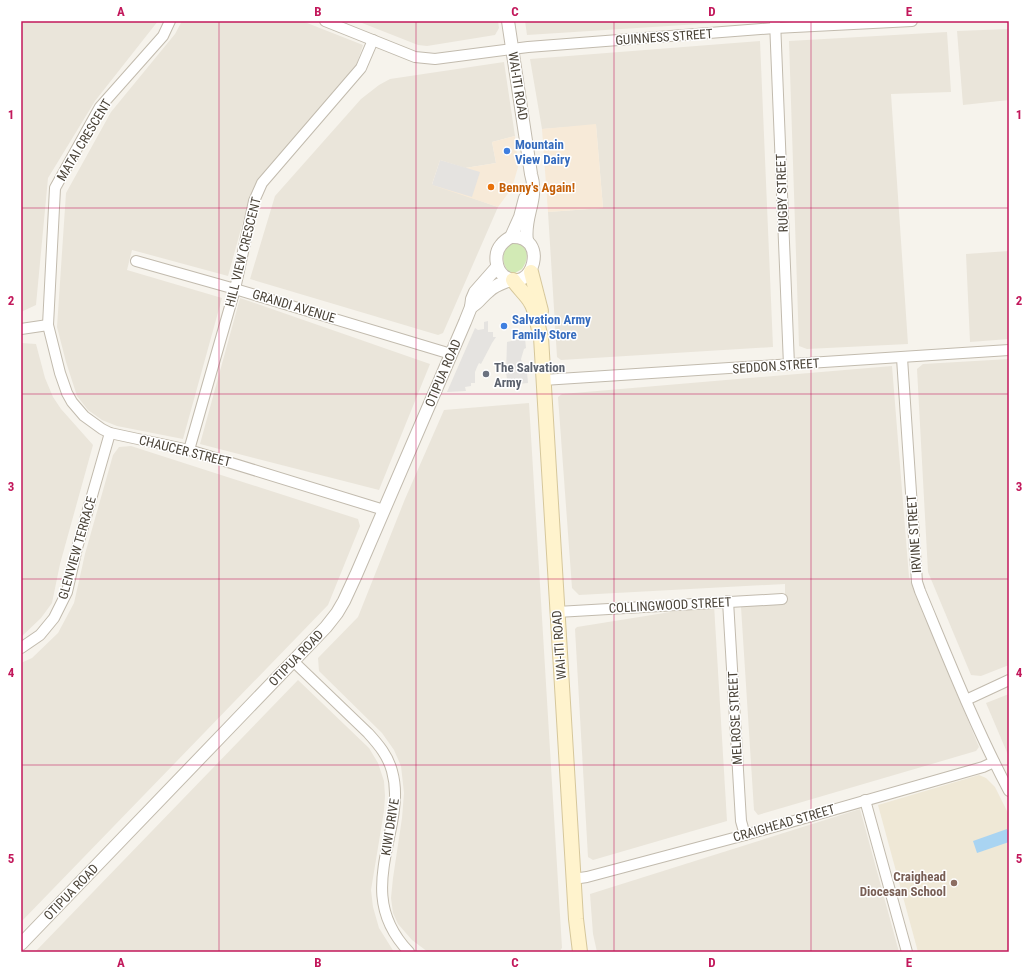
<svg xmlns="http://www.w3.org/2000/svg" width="1030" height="973" font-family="'Roboto Condensed',sans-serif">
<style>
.residential{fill:#eae5da}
.commercial{fill:#f7ead8}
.education{fill:#efe8d6}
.green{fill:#d2eab5}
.parking{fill:#e5e3e0}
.water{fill:#a9d4f2}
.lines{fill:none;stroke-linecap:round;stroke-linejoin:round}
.minor-casing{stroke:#c2bbae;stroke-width:12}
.tertiary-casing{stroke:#c2bbae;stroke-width:14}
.secondary-casing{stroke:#d6c79b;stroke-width:16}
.minor{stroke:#fff;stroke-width:10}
.tertiary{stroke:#fff;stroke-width:12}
.secondary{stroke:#fff3cd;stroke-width:14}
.grid{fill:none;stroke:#c2185b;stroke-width:1;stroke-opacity:0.55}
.shop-dot{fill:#3f7fe0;stroke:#fff;stroke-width:1.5}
.food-dot{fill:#e8710a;stroke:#fff;stroke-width:1.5}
.worship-dot{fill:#6b7280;stroke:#fff;stroke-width:1.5}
.education-dot{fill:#8d6e63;stroke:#fff;stroke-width:1.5}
.labels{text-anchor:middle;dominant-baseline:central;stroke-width:3;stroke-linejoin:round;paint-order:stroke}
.street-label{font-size:13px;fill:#4b4439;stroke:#fff}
.shop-label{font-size:13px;font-weight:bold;fill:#366cbe;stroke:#fff;text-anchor:start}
.food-label{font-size:13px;font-weight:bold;fill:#c56008;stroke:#fff;text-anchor:start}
.worship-label{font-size:13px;font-weight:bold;fill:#5b616d;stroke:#fff;text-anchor:start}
.education-label{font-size:13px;font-weight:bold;fill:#785e54;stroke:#fff;text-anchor:end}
.neatline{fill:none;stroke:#c2185b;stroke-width:1.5}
.grid-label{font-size:13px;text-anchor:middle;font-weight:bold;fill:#c2185b}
</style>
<rect width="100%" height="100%" fill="#f6f3ec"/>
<!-- residential -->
<g class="residential">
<polygon points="21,21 158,21 95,101 48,178 36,305 21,312"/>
<polygon points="182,21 302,21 363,45 353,75 268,167 251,193 228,276 132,250 127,270 222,298 183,439 117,426 102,420 88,410 77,396 66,362 57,327 66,193 111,112 175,34"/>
<polygon points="357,21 498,21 499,28 495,35 427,46 418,45"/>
<polygon points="525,21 747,21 527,35"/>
<polygon points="1009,29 1009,100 963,105 957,31"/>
<polygon points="947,32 951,92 891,94 908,344 807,349 799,346 789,41"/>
<polygon points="760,41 773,347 561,360 557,357 548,212 603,208 596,125 542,129 530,59"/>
<polygon points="504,62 515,136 492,142 496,163 465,168 440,160 432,184 498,207 443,333 438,335 250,279 275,196 361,99 379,85 390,79"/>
<polygon points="1009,251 1009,339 970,342 966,254"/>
<polygon points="240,298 430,364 379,490 200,444"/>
<polygon points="21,343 36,344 45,378 53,397 61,409 93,445 60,564 52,603 41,618 21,637"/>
<polygon points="1009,359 1009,665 981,676 971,675 928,572 917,369 923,364"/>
<polygon points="892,366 909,577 979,747 976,751 758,815 754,810 741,607 785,602 785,584 579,595 572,588 558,397 562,394"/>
<polygon points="529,403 562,948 559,952 428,952 412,940 398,924 393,913 391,898 393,878 402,818 404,793 401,766 394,750 382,733 319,671 318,658 358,617 405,499 444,410"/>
<polygon points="131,446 358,519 360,526 328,605 21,922 21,663 32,658 58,633 74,603 85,554 113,455 119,447"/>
<polygon points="714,605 727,821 593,860 588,857 575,629 577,627"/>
<polygon points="298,680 369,748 378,763 384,781 385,796 384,811 371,890 373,907 379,928 394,952 35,952"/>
<polygon points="1009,694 1009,757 986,703"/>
<polygon points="860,809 899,952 597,952 593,934 590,894"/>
</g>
<!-- commercial -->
<g class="commercial">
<polygon points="596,124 603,208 548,212 542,129"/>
<polygon points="515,136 518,167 512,188 498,207 432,185 440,160 465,168 496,163 492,142"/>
</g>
<!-- education -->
<polygon class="education" points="979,775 986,778 995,787 1009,815 1009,952 918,952 878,805"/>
<!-- green -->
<path class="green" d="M 513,243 C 529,244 530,258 522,269 L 515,273 L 508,271 C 501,262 501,249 513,243 Z"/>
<!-- parking -->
<g class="parking">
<polygon points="440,160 480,172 472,197 432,185"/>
<polygon points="488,321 488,332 493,332 493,337 496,337 492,343 481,364 479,363 477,367 475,372 475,383 471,383 471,386 465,387 466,391 447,392 475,328 478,330 484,329 484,322"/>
<polygon points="525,338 526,348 524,349 521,359 523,368 527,372 528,383 508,385 506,373 507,342"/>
</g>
<!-- water -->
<polygon class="water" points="1007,829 1009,834 1009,842 977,853 973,841"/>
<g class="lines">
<defs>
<g id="minor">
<polyline points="170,21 163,36 100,107 55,188 48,325 60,373 67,393 72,402 84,416 102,429 110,433 189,450 384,510"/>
<polyline points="325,21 415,57 435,59 528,47 775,28 912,21"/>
<polyline points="775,21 789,365"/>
<polyline points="136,261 235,289 451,354"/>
<polyline points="21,329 48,325"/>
<path d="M 902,358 L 917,582 L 920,591 C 948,658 975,727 1009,791"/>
<polyline points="543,380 1009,350"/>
<polyline points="189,450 235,289 254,201 262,183 361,68 373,40"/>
<polyline points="728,601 741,821 745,835"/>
<polyline points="557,612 782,599"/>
<polyline points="21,648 40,635 54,618 67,592 77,548 110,433"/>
<path d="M 293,661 L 368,733 C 379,745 388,756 392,771 C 397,789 395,805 392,823 C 382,873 370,911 409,952"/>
<polyline points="966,700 1009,680"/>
<polyline points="865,800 907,952"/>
<polyline points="573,879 587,877 745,835 983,767 994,762"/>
</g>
<g id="tertiary">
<path d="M 508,21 L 531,174 C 539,200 523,217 527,241"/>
<path d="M 511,237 C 550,234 533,297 504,276 C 495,269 494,253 501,245 C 504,241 507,239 511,237 Z"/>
<polyline points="511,237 520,217 525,198"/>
<path d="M 471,307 C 479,303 482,296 489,291 C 495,285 503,283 510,280"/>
<polyline points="21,944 326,627 337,613 344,601 356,575 465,322 471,307 472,299 475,292 497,267"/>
</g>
<g id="secondary">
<polyline points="531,272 541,311"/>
<path d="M 513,280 C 518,288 527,295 531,303 C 537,313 537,326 541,337 L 576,919 L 580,952"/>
</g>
</defs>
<!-- minor casing -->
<use href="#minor" class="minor-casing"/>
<!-- tertiary casing -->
<use href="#tertiary" class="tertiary-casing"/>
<!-- secondary casing -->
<use href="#secondary" class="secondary-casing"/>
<!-- minor -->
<use href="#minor" class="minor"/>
<!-- tertiary -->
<use href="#tertiary" class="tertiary"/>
<!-- secondary -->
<use href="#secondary" class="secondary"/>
</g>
<!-- grid -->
<path class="grid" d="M 219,21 L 219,952M 416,21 L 416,952M 614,21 L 614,952M 811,21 L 811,952M 21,208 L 1009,208M 21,394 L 1009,394M 21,579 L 1009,579M 21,765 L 1009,765"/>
<!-- markers -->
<g class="shop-dot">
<circle cx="507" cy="151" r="4"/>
<circle cx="504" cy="326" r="4"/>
</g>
<circle class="food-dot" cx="491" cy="187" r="4"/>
<circle class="worship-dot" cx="486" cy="374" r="4"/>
<circle class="education-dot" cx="954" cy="883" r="4"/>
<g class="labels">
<!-- street labels -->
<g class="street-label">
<text transform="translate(664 37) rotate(-4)">GUINNESS STREET</text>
<text transform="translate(518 86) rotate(81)">WAI-ITI ROAD</text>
<text transform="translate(84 140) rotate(-59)">MATAI CRESCENT</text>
<text transform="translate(782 193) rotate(-92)">RUGBY STREET</text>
<text transform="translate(243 252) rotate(-76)">HILL VIEW CRESCENT</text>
<text transform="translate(294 306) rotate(17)">GRANDI AVENUE</text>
<text transform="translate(776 366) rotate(-4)">SEDDON STREET</text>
<text transform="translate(443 373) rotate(-67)">OTIPUA ROAD</text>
<text transform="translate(185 451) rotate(14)">CHAUCER STREET</text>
<text transform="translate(914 534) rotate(-94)">IRVINE STREET</text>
<text transform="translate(77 548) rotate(-74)">GLENVIEW TERRACE</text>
<text transform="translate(670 605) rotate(-3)">COLLINGWOOD STREET</text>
<text transform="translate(559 645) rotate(-94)">WAI-ITI ROAD</text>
<text transform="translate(296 658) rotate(-46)">OTIPUA ROAD</text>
<text transform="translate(735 718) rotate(-93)">MELROSE STREET</text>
<text transform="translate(784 823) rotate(-16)">CRAIGHEAD STREET</text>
<text transform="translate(390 827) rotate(-81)">KIWI DRIVE</text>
<text transform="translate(71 892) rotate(-46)">OTIPUA ROAD</text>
</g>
<!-- shop labels -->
<g class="shop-label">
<text x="515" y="144">Mountain<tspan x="515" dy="15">View Dairy</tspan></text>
<text x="512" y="319">Salvation Army<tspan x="512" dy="15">Family Store</tspan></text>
</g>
<!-- food labels -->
<g class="food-label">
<text x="499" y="187">Benny's Again!</text>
</g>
<!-- worship labels -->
<g class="worship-label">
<text x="494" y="367">The Salvation<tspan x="494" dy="15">Army</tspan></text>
</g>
<!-- education labels -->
<g class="education-label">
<text x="946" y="876">Craighead<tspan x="946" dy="15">Diocesan School</tspan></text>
</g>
</g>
<!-- border -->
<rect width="1030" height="973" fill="none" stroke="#ffffff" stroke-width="44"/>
<rect x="22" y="22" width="986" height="929" class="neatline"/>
<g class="grid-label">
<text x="121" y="16">A</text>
<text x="318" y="16">B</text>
<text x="515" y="16">C</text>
<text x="712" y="16">D</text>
<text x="909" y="16">E</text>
<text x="11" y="119">1</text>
<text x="1019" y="119">1</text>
<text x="11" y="305">2</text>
<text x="1019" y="305">2</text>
<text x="11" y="491">3</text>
<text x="1019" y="491">3</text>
<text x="11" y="677">4</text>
<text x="1019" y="677">4</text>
<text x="11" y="863">5</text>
<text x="1019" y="863">5</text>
<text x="121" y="967">A</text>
<text x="318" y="967">B</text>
<text x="515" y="967">C</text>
<text x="712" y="967">D</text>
<text x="909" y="967">E</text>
</g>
</svg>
